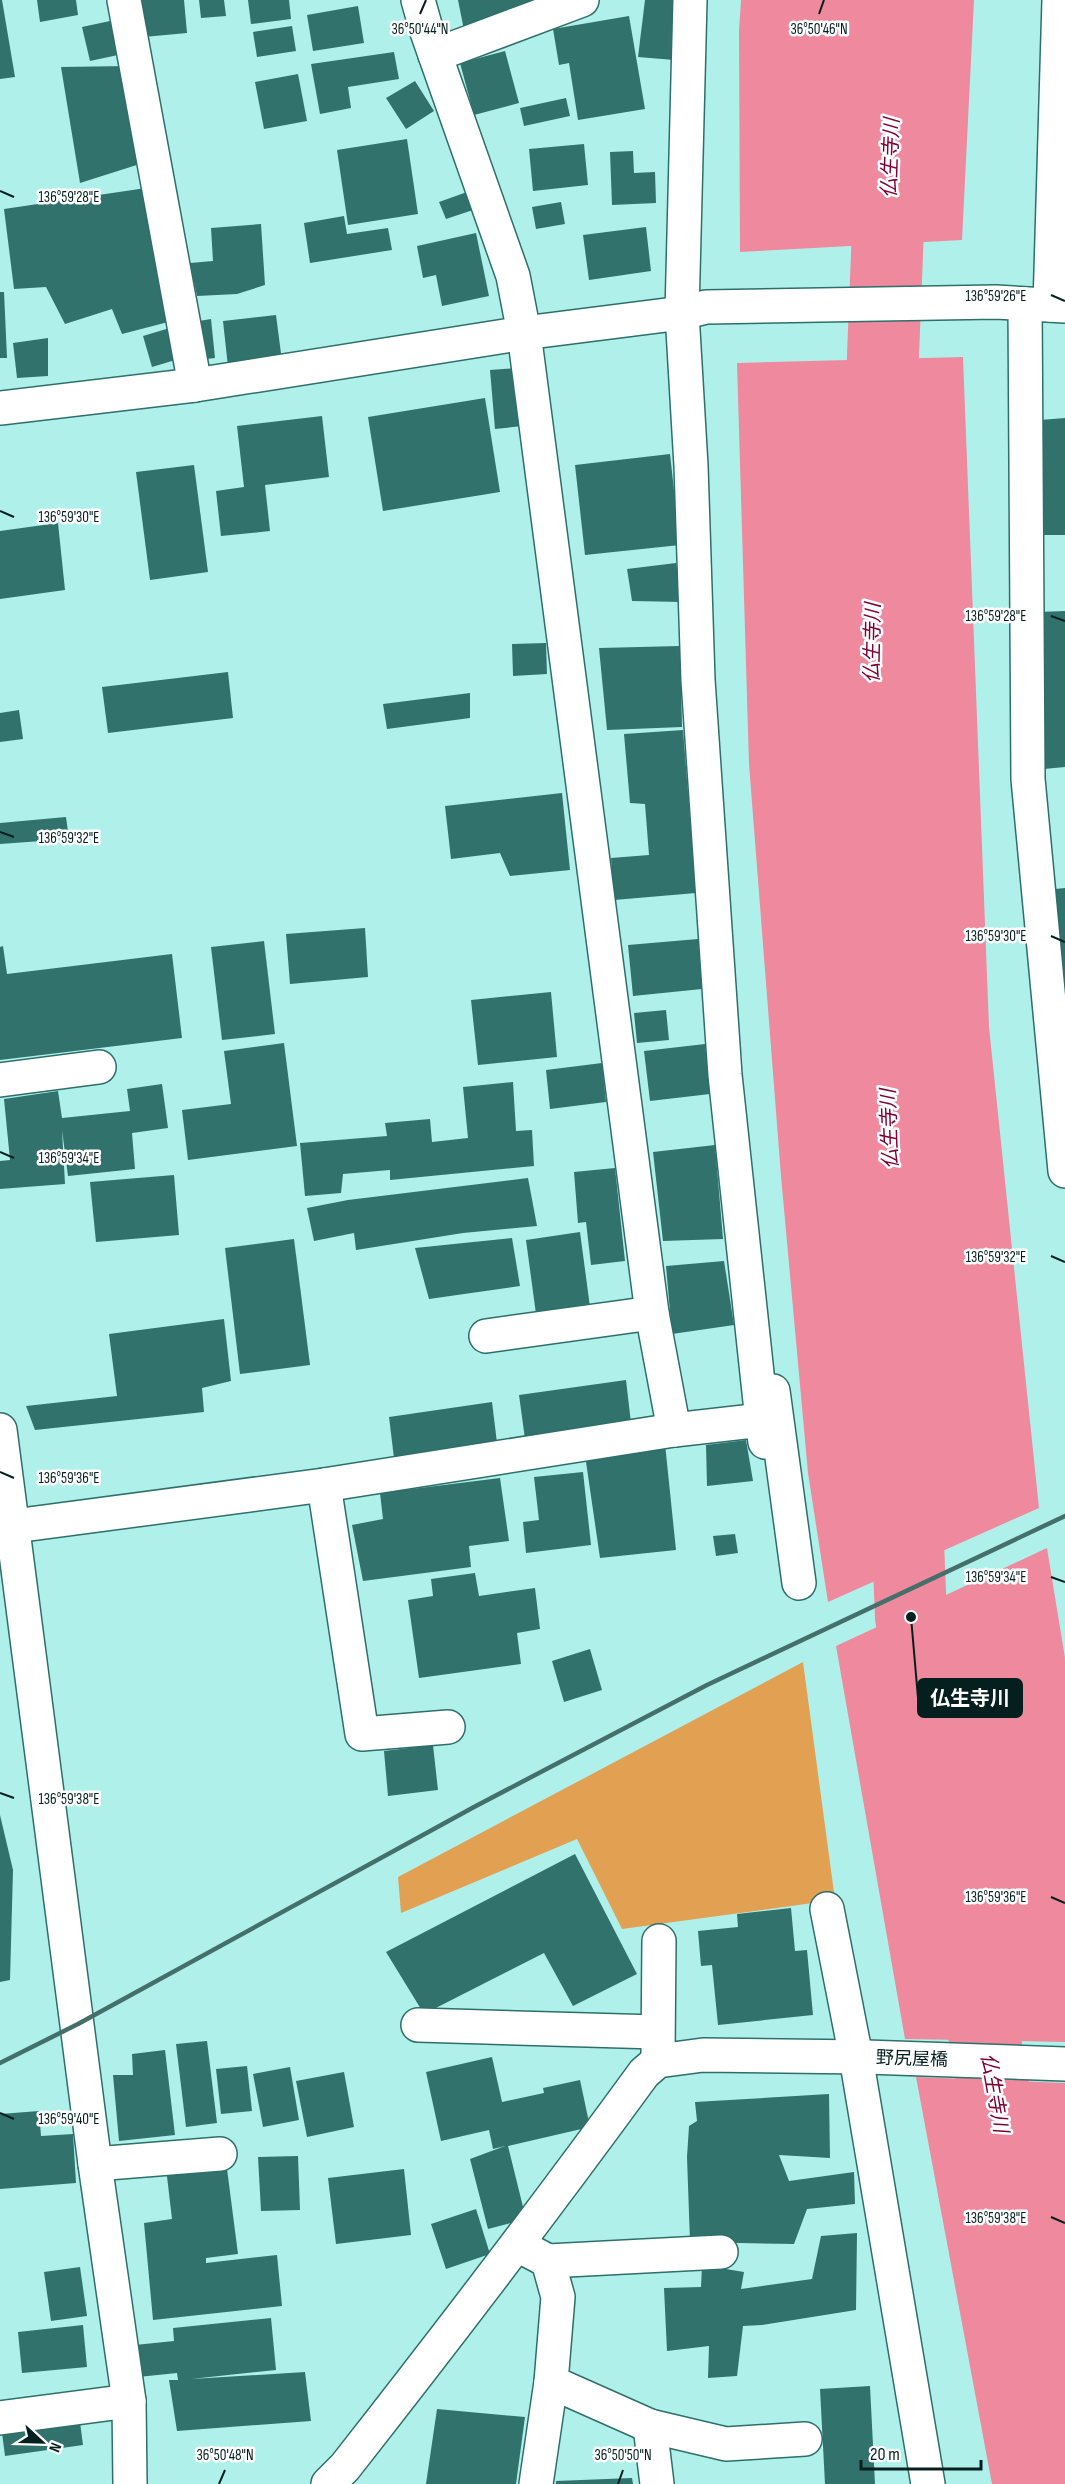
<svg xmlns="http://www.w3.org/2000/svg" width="1065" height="2484" font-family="'Sofia Sans Condensed','Noto Sans JP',sans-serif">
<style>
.green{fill:#e2a053}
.water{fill:#ef899e}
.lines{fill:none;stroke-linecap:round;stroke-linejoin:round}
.river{stroke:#ef899e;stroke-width:72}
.building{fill:#31726c}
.minor-casing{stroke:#2e6f69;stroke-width:36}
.minor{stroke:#fff;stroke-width:33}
.rail{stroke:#456f6b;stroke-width:4.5}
.ticks{fill:none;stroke:#041f1d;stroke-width:2}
.labels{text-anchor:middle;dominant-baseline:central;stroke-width:5;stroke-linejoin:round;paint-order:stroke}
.street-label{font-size:18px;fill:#041f1d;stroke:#fff}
.water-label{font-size:20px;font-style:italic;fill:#800033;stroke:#fff}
.ticks-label{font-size:15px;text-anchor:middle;fill:#041f1d;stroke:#fff;stroke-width:5;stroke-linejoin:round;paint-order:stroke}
.leader{fill:none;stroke:#041f1d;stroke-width:2}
.callout-dot{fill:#041f1d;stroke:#fff;stroke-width:2}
.callout{fill:#041f1d;stroke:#041f1d;stroke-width:2}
.callout-label{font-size:20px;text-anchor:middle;font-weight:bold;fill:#fff}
</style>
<rect width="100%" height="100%" fill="#aff1ea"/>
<!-- green -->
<polygon class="green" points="803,1662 835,1900 622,1929 577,1839 401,1913 398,1877"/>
<!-- water -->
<g class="water">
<polygon points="741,0 974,0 962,240 740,252 739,31"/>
<polygon points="963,357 989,1027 1039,1508 828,1602 808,1473 781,1176 749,764 737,363"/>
<polygon points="1047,1548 1065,1658 1065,2042 905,2039 836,1646"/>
<polygon points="916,2077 1065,2083 1065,2484 992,2484"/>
</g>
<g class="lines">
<!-- river -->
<g class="river">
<polyline points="879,457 897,0"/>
<polyline points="905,1467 911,1617 927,1709"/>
<polyline points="968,1942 1009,2179"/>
</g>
</g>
<!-- building -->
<g class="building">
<polygon points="0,0 2,0 15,77 0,79"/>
<polygon points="37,0 76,0 78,15 40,22"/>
<polygon points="130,0 184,0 187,33 133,38"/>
<polygon points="199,0 224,0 226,16 201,18"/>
<polygon points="248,0 289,0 291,19 251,24"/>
<polygon points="458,0 544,0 545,4 495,15 498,28 465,35"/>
<polygon points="645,0 681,0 674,60 638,57"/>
<polygon points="358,6 364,43 313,51 307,15"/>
<polygon points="629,16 645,109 578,120 569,63 559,65 553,29"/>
<polygon points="110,21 118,55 90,61 82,27"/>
<polygon points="292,26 296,51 257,57 253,32"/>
<polygon points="505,51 519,103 474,115 460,63"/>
<polygon points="394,52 399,79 348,87 351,108 320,114 311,64"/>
<polygon points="127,66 143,163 80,183 61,67"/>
<polygon points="298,74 307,121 264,129 255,82"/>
<polygon points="415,81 434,111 406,129 386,98"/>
<polygon points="566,98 570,116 524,126 520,108"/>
<polygon points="407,139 418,214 348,225 337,150"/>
<polygon points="584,144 588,185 533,191 529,149"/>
<polygon points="633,151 634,173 655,172 656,203 612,205 610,152"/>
<polygon points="146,188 172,321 122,334 112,309 65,324 46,287 14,289 4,209"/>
<polygon points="467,192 473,210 446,219 439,202"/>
<polygon points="561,202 565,224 536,229 532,207"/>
<polygon points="344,216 347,234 388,228 392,250 310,263 304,223"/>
<polygon points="261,224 265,285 237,294 197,296 190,263 213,261 211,228"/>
<polygon points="646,227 651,271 589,280 583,235"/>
<polygon points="476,233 489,296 442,306 436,275 423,278 417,246"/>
<polygon points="0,292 4,292 7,358 0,358"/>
<polygon points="276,315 282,361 228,367 223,321"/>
<polygon points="211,319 215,358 198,360 193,322"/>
<polygon points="173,327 182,358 152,367 143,336"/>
<polygon points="48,338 48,376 17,378 13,343"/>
<polygon points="518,368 523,426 495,429 490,370"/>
<polygon points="485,398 500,492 383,511 368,417"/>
<polygon points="322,416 329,477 265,485 270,531 221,536 216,491 244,487 237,426"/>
<polygon points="1065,418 1065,535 1044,535 1040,420"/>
<polygon points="670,454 680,545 585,555 575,465"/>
<polygon points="194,465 208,572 150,580 136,472"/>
<polygon points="58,523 65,590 0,599 0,531"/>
<polygon points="676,563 683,602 632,601 627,569"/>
<polygon points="1065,611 1065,767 1044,769 1038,612"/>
<polygon points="546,643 547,674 513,676 512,644"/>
<polygon points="680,646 682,727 607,730 599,648"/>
<polygon points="228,672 233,718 108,733 102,687"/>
<polygon points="470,693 470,718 387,729 383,704"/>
<polygon points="19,710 23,739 0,742 0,713"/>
<polygon points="683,730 696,893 614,900 611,858 649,855 645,804 630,803 624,734"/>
<polygon points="562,793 570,870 510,876 500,853 451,859 445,806"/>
<polygon points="66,817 69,839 0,844 0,823"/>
<polygon points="1065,888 1065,1013 1055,889"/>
<polygon points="365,928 368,977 290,984 286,934"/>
<polygon points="698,939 702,989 633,996 628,945"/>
<polygon points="264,941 275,1034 222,1040 211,947"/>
<polygon points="3,946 7,974 172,954 182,1038 0,1060 0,947"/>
<polygon points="551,992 557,1057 478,1065 471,1000"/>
<polygon points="666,1010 669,1040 637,1043 634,1013"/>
<polygon points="284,1043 297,1146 188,1160 182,1110 231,1104 224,1051"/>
<polygon points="705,1044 710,1094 650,1101 644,1051"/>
<polygon points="602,1063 606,1102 550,1109 546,1070"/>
<polygon points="513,1082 516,1131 532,1130 534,1166 390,1180 390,1170 343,1174 341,1193 305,1196 300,1143 387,1136 385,1123 430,1119 432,1142 468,1138 463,1087"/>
<polygon points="162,1084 168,1128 132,1133 135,1169 68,1176 62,1130 65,1184 0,1189 0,1161 10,1160 4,1099 58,1091 62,1118 130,1111 127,1089"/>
<polygon points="715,1145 723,1239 663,1241 653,1152"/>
<polygon points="615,1168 625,1261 591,1265 586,1222 578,1223 574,1172"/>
<polygon points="174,1175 179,1235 96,1242 90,1182"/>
<polygon points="528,1178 537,1226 463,1233 356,1250 354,1233 314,1241 307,1208 348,1200"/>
<polygon points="580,1232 590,1307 536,1314 526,1240"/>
<polygon points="512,1238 520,1286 429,1299 415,1248"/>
<polygon points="294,1239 310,1365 240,1374 225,1248"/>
<polygon points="724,1261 734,1325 672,1334 666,1266"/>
<polygon points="224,1319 231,1381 202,1388 204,1412 35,1430 26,1406 117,1396 109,1334"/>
<polygon points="626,1380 631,1423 525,1439 519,1395"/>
<polygon points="492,1402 497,1443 394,1458 389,1417"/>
<polygon points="746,1440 753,1481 707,1486 706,1445"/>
<polygon points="665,1444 676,1550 600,1558 585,1455"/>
<polygon points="583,1472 591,1545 526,1553 523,1522 539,1520 534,1477"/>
<polygon points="500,1478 509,1541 469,1546 471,1567 363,1581 352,1525 383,1519 380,1493"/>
<polygon points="735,1534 738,1553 716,1556 713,1536"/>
<polygon points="475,1573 479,1596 535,1588 540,1629 517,1633 521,1664 419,1678 408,1600 433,1596 431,1579"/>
<polygon points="590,1649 602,1690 564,1702 552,1661"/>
<polygon points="433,1745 438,1790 388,1796 384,1751"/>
<polygon points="0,1815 13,1870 10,1980 0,1982"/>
<polygon points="575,1854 637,1974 573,2006 544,1953 424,2014 386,1952"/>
<polygon points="791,1908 795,1951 807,1950 813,2015 718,2025 712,1965 701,1966 698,1931 738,1927 737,1914"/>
<polygon points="207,2041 217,2123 186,2127 176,2044"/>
<polygon points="165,2050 175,2135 119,2141 113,2075 133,2075 132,2054"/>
<polygon points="492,2057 502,2102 544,2093 543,2088 580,2080 590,2127 508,2146 526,2219 488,2229 470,2159 505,2146 493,2149 489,2130 441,2141 426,2072"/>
<polygon points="247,2066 252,2111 221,2114 216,2069"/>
<polygon points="290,2067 299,2120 263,2127 253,2074"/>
<polygon points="344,2072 354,2127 307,2137 296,2081"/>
<polygon points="829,2094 830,2158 779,2155 789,2181 854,2172 855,2204 807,2209 794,2244 690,2242 687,2157 689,2126 697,2121 695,2102"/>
<polygon points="39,2111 41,2136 73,2134 76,2183 0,2189 0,2114"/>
<polygon points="298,2156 300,2210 261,2211 258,2157"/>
<polygon points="226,2161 238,2254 206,2258 206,2263 277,2255 282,2306 153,2320 144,2223 172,2219 166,2168"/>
<polygon points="404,2169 411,2235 336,2244 328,2178"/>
<polygon points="476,2209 490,2254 446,2269 431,2224"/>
<polygon points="857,2233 856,2310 762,2325 743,2326 737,2376 708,2378 709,2346 667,2351 664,2288 701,2287 702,2265 744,2272 741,2289 812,2279 821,2236"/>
<polygon points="80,2267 87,2316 51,2321 44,2272"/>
<polygon points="271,2318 276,2370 191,2379 305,2372 311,2421 177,2431 169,2380 178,2380 177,2373 138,2377 135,2345 174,2341 173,2328"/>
<polygon points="83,2325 87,2367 22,2373 18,2332"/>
<polygon points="870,2386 875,2484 825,2484 820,2389"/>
<polygon points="78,2407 83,2445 5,2456 0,2417"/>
<polygon points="437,2409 525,2417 516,2484 426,2484"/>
<polygon points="632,2478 633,2484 556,2484 556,2481"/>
</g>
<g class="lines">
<defs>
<g id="minor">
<polyline points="124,0 195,385"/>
<polyline points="418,0 427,32 513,276 524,333 652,1313 674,1430"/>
<polyline points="690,0 682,313 691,466 698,680 725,1075 762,1420"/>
<polyline points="435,55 582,0"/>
<polyline points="1025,304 1028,779 1065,1171"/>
<polyline points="1050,305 1059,0"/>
<polyline points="0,408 195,385 524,333 682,313 706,307 996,302 1065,306"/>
<polyline points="0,1080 99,1067"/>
<polyline points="486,1336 652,1313"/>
<polyline points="773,1391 799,1583"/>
<polyline points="0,1430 95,2164 129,2401 130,2484"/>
<polyline points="324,1485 362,1734 448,1727"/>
<polyline points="0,1528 324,1485 674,1430 762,1420 765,1442"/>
<polyline points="827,1909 856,2057 928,2484"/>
<polyline points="418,2025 657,2032"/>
<polyline points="658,2053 659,1941"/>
<polyline points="95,2164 220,2154"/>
<polyline points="529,2251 548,2261 721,2252"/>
<polyline points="548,2261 558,2297 551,2382 650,2426 726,2444 805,2439"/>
<polyline points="0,2418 129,2401"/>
<polyline points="650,2426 657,2484"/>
<path d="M 328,2484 L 345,2467 C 447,2337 547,2206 644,2073 L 658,2061 L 703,2055 L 866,2057 L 1065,2064"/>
<polyline points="536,2484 551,2382"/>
</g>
</defs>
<!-- minor casing -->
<use href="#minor" class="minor-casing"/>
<!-- minor -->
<use href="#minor" class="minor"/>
<!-- rail -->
<polyline class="rail" points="0,2063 78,2024 474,1807 707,1685 1065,1516"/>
</g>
<!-- ticks -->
<path class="ticks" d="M 420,14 L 426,0M 819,14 L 824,0M 0,191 L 14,197M 1051,295 L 1065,301M 0,511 L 14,517M 1051,616 L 1065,621M 0,832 L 14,837M 1051,936 L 1065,942M 0,1152 L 14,1158M 1051,1256 L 1065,1262M 0,1472 L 14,1478M 1051,1577 L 1065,1582M 0,1793 L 14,1798M 1051,1897 L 1065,1903M 0,2113 L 14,2119M 1051,2217 L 1065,2223M 219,2484 L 225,2470M 618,2484 L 623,2470"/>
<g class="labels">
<!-- street labels -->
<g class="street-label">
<text transform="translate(912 2059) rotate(2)">野尻屋橋</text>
</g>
<!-- water labels -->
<g class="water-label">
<text transform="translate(891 158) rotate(-88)">仏生寺川</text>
<text transform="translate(873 643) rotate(-89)">仏生寺川</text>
<text transform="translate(890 1129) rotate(-92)">仏生寺川</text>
<text transform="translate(994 2093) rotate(80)">仏生寺川</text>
</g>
</g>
<g class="ticks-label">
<text x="420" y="34">36°50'44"N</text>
<text x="819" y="34">36°50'46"N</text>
<text x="69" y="202">136°59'28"E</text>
<text x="996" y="301">136°59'26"E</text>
<text x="69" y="522">136°59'30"E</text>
<text x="996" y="621">136°59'28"E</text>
<text x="69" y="843">136°59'32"E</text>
<text x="996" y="941">136°59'30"E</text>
<text x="69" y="1163">136°59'34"E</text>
<text x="996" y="1262">136°59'32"E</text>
<text x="69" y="1483">136°59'36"E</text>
<text x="996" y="1582">136°59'34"E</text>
<text x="69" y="1804">136°59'38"E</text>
<text x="996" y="1902">136°59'36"E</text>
<text x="69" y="2124">136°59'40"E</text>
<text x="996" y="2223">136°59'38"E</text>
<text x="225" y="2460">36°50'48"N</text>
<text x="623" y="2460">36°50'50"N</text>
</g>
<!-- callouts -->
<path class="leader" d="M911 1617L918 1698"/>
<circle class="callout-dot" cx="911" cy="1617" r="6"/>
<rect class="callout" x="918" y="1679" width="104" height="38" rx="6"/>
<g class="callout-label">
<text x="970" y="1705">仏生寺川</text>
</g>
<!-- north arrow -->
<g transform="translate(42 2442) rotate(112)" stroke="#ffffff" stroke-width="4.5" paint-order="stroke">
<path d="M0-4.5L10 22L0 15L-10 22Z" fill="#041f1d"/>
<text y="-9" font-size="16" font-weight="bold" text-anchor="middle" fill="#041f1d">N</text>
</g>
<!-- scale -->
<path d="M861 2460v9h120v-9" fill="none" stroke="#041f1d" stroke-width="3"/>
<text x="870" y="2460" font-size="18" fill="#041f1d" stroke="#ffffff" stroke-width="4.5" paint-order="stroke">20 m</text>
</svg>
